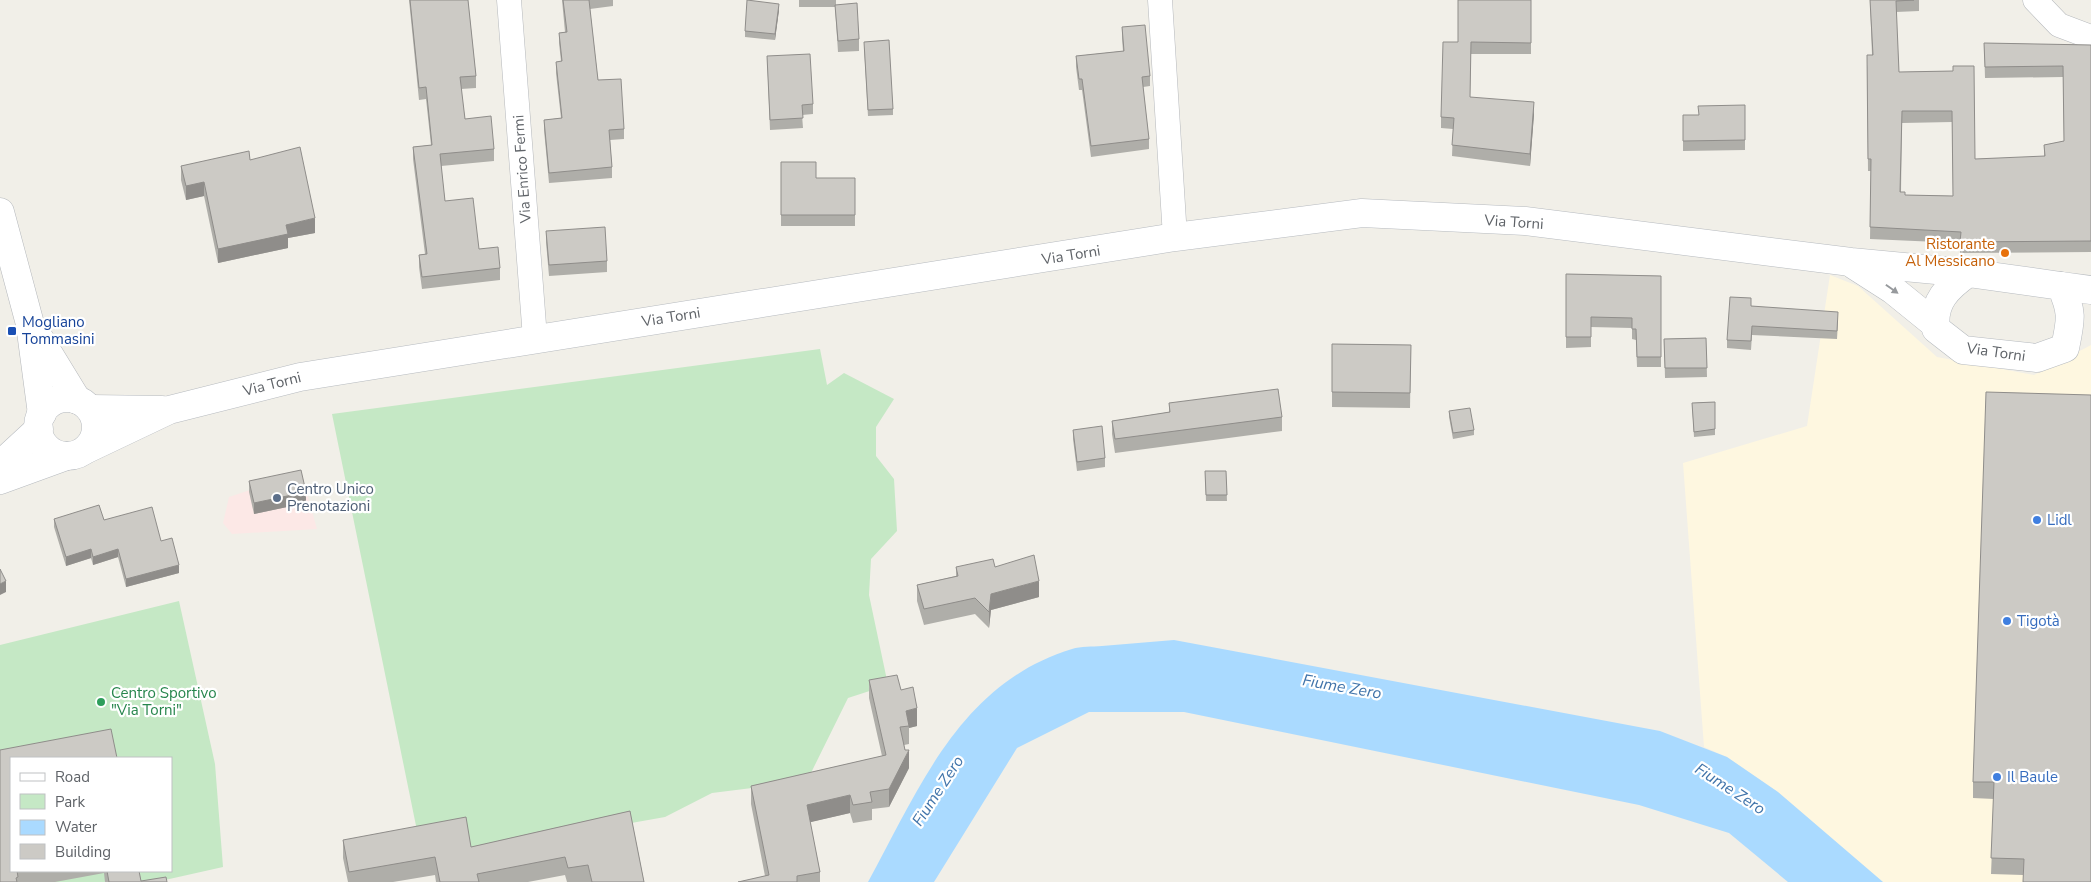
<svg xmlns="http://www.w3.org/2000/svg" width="2091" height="882" font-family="'Nunito Sans',sans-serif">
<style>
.commercial{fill:#fef7e0}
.medical{fill:#fce8e6}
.green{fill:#c5e8c5;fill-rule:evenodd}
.water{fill:#aadaff}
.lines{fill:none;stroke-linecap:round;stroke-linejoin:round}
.minor-casing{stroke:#b5b8bc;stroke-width:25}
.tertiary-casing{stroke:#b5b8bc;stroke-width:29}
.secondary-casing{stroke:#b6babf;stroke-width:29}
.minor{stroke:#fff;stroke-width:24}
.tertiary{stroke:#fff;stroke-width:28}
.secondary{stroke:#fff;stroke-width:28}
.wall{fill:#afaea9;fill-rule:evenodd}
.shaded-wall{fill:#8f8d8a}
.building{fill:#cccac5;stroke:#8f8d8a;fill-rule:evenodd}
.oneway{fill:#979a9d}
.food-dot{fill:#e8710a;stroke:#fff;stroke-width:2}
.transit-dot{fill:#1a4fb4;stroke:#fff;stroke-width:2}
.service-dot{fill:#5c6f8a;stroke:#fff;stroke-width:2}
.shop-dot{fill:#3f7fe0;stroke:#fff;stroke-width:2}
.leisure-dot{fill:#2e9e5b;stroke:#fff;stroke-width:2}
.labels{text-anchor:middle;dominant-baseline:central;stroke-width:4.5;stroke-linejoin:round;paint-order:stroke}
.street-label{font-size:15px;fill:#5f6368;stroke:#fff}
.food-label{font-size:15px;fill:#c56008;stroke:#fff;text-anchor:end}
.transit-label{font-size:15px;fill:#164399;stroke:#fff;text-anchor:start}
.service-label{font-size:15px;fill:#4e5e75;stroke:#fff;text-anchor:start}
.shop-label{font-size:15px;fill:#366cbe;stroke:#fff;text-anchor:start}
.leisure-label{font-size:15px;fill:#27864d;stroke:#fff;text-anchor:start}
.water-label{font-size:16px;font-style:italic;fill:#4174aa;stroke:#fff}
</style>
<rect width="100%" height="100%" fill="#f1efe8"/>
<!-- commercial -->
<polygon class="commercial" points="1830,275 1858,286 1937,357 2034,375 2091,345 2091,882 1883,882 1778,792 1727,757 1704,747 1683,463 1807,426"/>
<!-- medical -->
<polygon class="medical" points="301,473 317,529 232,534 223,523 229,497"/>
<!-- green -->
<g class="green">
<polygon points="820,349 827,385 844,373 894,399 876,427 876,456 894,479 897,531 871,559 869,595 888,685 848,698 807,781 712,793 665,817 423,860 332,414"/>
<path d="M 179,601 L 215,764 L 223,867 L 156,882 L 0,882 L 0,645 ZM 11,758 L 171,758 L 171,871 L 11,871 Z"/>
</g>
<!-- water -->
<path class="water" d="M 1174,640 L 1660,731 L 1727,757 L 1778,792 L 1883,882 L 1788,882 L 1729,833 L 1639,805 L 1184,712 L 1089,712 L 1017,748 L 934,882 L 868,882 C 919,789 960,683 1072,649 C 1081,646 1092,647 1102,646 C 1126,644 1150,642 1174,640 Z"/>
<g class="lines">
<defs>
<g id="minor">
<polyline points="509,0 535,338"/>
<polyline points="1160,0 1175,237"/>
<polyline points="2035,0 2059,25 2091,37"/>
</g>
<g id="tertiary">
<polyline points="0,212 30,324 42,414"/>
<polyline points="36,333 77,400"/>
</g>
<g id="secondary">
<polyline points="1854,265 1893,290 1935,324"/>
<path d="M 1968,273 L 2061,286 C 2073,313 2071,319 2065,348 L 2037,358 L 1963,350 L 1936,329 C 1932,302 1948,287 1968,273 Z"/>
<polyline points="2061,286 2091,290"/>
<circle cx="67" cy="427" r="29"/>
<polyline points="90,409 162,410"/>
<polyline points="87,449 169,410 300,377 1175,237 1362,213 1525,221 1851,262 1968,273"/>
<polyline points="0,465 39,429"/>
<polyline points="0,480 66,456"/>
</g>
</defs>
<!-- minor casing -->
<use href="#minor" class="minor-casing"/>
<!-- tertiary casing -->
<use href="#tertiary" class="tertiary-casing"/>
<!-- secondary casing -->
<use href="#secondary" class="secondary-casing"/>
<!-- minor -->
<use href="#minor" class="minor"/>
<!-- tertiary -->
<use href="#tertiary" class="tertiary"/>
<!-- secondary -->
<use href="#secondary" class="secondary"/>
</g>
<!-- wall -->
<g class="wall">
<polygon points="409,0 468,0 476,76 476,88 461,89 465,119 494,149 494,161 441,166 445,201 479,249 500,268 500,280 422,289 419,267 419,255 425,254 413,159 413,147 431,145 426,99 419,100"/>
<polygon points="562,0 613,0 613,6 590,9 598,80 624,129 624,139 610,140 612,167 612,178 549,183 544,130 544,120 561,118 556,73 556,62 561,61 559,43 559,33 565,32"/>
<polygon points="799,0 836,0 836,5 859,39 859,51 838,52 835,7 799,7"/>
<polygon points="1531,0 1531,54 1471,54 1470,97 1534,114 1530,166 1452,156 1453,129 1441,128 1441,117 1458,42"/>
<path d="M 1870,0 L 1919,0 L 1919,11 L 1896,12 L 1899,72 L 1953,71 L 1975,159 L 2044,157 L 2044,145 L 2064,141 L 2063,77 L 1985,78 L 1984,43 L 2091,45 L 2091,252 L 1960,253 L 1960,243 L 1870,239 L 1871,171 L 1868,171 L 1867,67 L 1872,55 ZM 1952,122 L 1953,196 L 1905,195 L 1901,192 L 1902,123 Z"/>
<polygon points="779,10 775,40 745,37 745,31"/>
<polygon points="1122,27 1150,76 1150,86 1143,87 1149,139 1149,149 1091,157 1082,90 1079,90 1076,67 1076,56 1123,51 1122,38"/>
<polygon points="864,47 893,109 893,115 868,116"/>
<polygon points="767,56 813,104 813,114 802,115 803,128 770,130"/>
<polygon points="1745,105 1745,150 1683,151 1683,115 1698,115"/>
<polygon points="250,160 315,233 288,238 288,248 218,263 204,196 186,200 181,180 181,166"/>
<polygon points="781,162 816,178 855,178 855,226 781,226"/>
<polygon points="546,231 607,261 607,272 549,276 546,242"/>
<polygon points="1566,274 1661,276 1661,367 1637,367 1636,340 1632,339 1632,328 1591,327 1591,347 1566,348"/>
<polygon points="1751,306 1838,321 1837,339 1752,335 1751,350 1727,348 1727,340"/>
<polygon points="1706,338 1707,377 1665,378 1664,339"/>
<polygon points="1332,344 1411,345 1410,408 1332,407"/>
<polygon points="2091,395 2023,875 1991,874 1994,799 1973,798 1973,782"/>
<polygon points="1715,402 1715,435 1694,437 1692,403"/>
<polygon points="1169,403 1282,417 1282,431 1115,453 1112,434 1112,421 1169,412"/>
<polygon points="1449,411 1474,430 1474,435 1453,439 1449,417"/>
<polygon points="1073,430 1105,458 1105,467 1077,471 1073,439"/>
<polygon points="1205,471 1226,471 1227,501 1206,501"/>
<polygon points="249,481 306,503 254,514 249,492"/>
<polygon points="54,519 104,520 161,541 179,573 126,587 118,557 93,565 91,558 66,566 54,527"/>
<polygon points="956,567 995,567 1039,597 991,610 989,628 975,614 924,625 917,601 917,585 956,576"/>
<polygon points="869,680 901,690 917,726 909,728 909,744 904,745 909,768 889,807 872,809 872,820 853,823 850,813 810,822 820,872 820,882 738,882 765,876 751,804 751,786 882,756 869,698"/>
<polygon points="630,811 644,882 567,882 565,875 528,882 436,882 435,875 393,882 348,882 343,858 343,840 471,847"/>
<polygon points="11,871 139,871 141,881 167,882 105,882 104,873 55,882 0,882"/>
</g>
<!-- shaded-wall -->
<g class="shaded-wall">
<polygon points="779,4 779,10 775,40 775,34"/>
<polygon points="1534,102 1534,114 1530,166 1530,154"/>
<polygon points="204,182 204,196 186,200 186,186"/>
<polygon points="315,218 315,233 288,238 288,248 218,263 218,249 286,225"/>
<polygon points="306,492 306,503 254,514 254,503"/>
<polygon points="91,549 91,558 66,566 66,557"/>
<polygon points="118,549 118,557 93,565 93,557"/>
<polygon points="179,565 179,573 126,587 126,579"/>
<polygon points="6,581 6,592 0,595 0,584"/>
<polygon points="1039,581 1039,597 991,610 989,628 989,612 991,594"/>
<polygon points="917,708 917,726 909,728 906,711"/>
<polygon points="909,750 909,768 889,807 889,789"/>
<polygon points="850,795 850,813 807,823 807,805"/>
</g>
<!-- building -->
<g class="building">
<polygon points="410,0 468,0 476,76 460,77 465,119 491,116 494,149 440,154 445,201 473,198 479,249 498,247 500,268 422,277 419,255 427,254 413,147 432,145 426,87 419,88"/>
<polygon points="563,0 589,0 598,80 621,79 624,129 609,130 612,167 549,173 544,120 562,118 556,62 562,61 559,33 567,32"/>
<polygon points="747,0 779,4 775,34 745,31"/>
<polygon points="1458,0 1531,0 1531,43 1471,42 1470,97 1534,102 1530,154 1452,145 1454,118 1441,117 1443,42 1458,42"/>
<path d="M 1870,0 L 1914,0 L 1896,1 L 1899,72 L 1953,71 L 1953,66 L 1974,66 L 1975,159 L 2045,156 L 2044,145 L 2064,141 L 2063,66 L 1985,67 L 1984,43 L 2091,45 L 2091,241 L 1960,242 L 1961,232 L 1870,227 L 1871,159 L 1868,159 L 1867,55 L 1873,55 ZM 1902,111 L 1952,111 L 1953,196 L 1905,195 L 1905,192 L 1900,192 Z"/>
<polygon points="857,3 859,39 838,41 835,5"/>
<polygon points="1145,25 1150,76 1142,77 1149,139 1091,146 1082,79 1079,79 1076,56 1124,51 1122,27"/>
<polygon points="889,40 893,109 868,110 864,42"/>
<polygon points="810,54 813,104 802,105 803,118 770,120 767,56"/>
<polygon points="1745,105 1745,140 1683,141 1683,115 1699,115 1698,106"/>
<polygon points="300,147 315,218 286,225 288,234 218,249 204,182 186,186 181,166 249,151 250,160"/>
<polygon points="781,162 816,162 816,178 855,178 855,215 781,215"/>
<polygon points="605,227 607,261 549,265 546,231"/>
<polygon points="1566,274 1661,276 1661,357 1637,357 1636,329 1632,329 1632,318 1591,317 1591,337 1566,337"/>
<polygon points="1730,297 1751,298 1751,306 1838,312 1837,331 1752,326 1751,341 1727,340"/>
<polygon points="1706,338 1707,368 1665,368 1664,339"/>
<polygon points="1332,344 1411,345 1410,393 1332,392"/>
<polygon points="1278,389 1282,417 1115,439 1112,421 1170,412 1169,403"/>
<polygon points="1986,392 2091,395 2091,882 2023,882 2024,859 1991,858 1994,782 1973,782"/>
<polygon points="1715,402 1715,429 1694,432 1692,403"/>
<polygon points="1470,408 1474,430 1453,433 1449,411"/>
<polygon points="1102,426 1105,458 1077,462 1073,430"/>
<polygon points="301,470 306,492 254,503 249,481"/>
<polygon points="1205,471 1226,471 1227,495 1206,495"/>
<polygon points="99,505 104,520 152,507 161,541 172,538 179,565 126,579 118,549 93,557 91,549 66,557 54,519"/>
<polygon points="1034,555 1039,581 991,594 989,612 975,598 924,609 917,585 958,576 956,567 993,559 995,567"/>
<polygon points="0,569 6,581 0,584"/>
<polygon points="897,675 901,690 913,687 917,708 906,711 909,726 900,727 905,750 909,750 889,789 870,792 872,802 853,805 850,795 807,805 820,872 797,876 797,882 738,882 769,875 751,786 886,755 869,680"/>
<polygon points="111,729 117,758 11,758 11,871 17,871 18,877 16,878 17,882 0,882 0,750"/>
<polygon points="630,811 644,882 592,882 588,865 568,868 565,857 477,874 479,882 440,882 435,857 349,872 343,840 466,817 471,847"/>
<polygon points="107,871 139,871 141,881 166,877 167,882 109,882"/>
</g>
<!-- one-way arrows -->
<defs><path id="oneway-solid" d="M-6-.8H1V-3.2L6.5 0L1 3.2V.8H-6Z" transform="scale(1.25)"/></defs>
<use class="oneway" href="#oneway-solid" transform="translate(1892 289) rotate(35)"/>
<!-- markers -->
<circle class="food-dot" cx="2005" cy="253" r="5"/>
<rect class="transit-dot" x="7" y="326" width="10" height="10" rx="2.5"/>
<circle class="service-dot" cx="277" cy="498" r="5"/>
<g class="shop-dot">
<circle cx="2037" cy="520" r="5"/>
<circle cx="2007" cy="621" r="5"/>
<circle cx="1997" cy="777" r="5"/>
</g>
<circle class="leisure-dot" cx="101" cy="702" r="5"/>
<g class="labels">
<!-- street labels -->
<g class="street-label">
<text transform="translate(522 169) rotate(-94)">Via Enrico Fermi</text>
<text transform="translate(1514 222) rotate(4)">Via Torni</text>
<text transform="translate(1071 255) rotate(-9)">Via Torni</text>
<text transform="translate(671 317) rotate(-9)">Via Torni</text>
<text transform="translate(1996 352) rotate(8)">Via Torni</text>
<text transform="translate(272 384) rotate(-14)">Via Torni</text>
</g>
<!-- food labels -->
<g class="food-label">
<text x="1995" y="244">Ristorante<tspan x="1995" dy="17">Al Messicano</tspan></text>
</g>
<!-- transit labels -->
<g class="transit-label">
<text x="22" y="322">Mogliano<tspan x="22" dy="17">Tommasini</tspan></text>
</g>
<!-- service labels -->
<g class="service-label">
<text x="287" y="489">Centro Unico<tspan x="287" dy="17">Prenotazioni</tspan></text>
</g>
<!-- shop labels -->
<g class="shop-label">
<text x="2047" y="520">Lidl</text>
<text x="2017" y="621">Tigotà</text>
<text x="2007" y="777">Il Baule</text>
</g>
<!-- leisure labels -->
<g class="leisure-label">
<text x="111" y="693">Centro Sportivo<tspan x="111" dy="17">"Via Torni"</tspan></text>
</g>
<!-- water labels -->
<g class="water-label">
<text transform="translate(1342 687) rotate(10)">Fiume Zero</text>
<text transform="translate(1730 789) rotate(33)">Fiume Zero</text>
<text transform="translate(938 791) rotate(-57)">Fiume Zero</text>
</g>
</g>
<!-- legend -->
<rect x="10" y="757" width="162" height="115" fill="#ffffff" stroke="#bfc1c3"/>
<rect x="20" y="773" width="25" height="8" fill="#ffffff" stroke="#bfc1c3"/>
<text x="55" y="782" font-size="15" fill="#5f6368">Road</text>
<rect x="20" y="794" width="25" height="15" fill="#c5e8c5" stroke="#bfc1c3"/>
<text x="55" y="807" font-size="15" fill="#5f6368">Park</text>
<rect x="20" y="820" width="25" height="15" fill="#aadaff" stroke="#bfc1c3"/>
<text x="55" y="832" font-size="15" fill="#5f6368">Water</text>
<rect x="20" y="844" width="25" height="15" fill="#cccac5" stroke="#bfc1c3"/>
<text x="55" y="857" font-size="15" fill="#5f6368">Building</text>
</svg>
